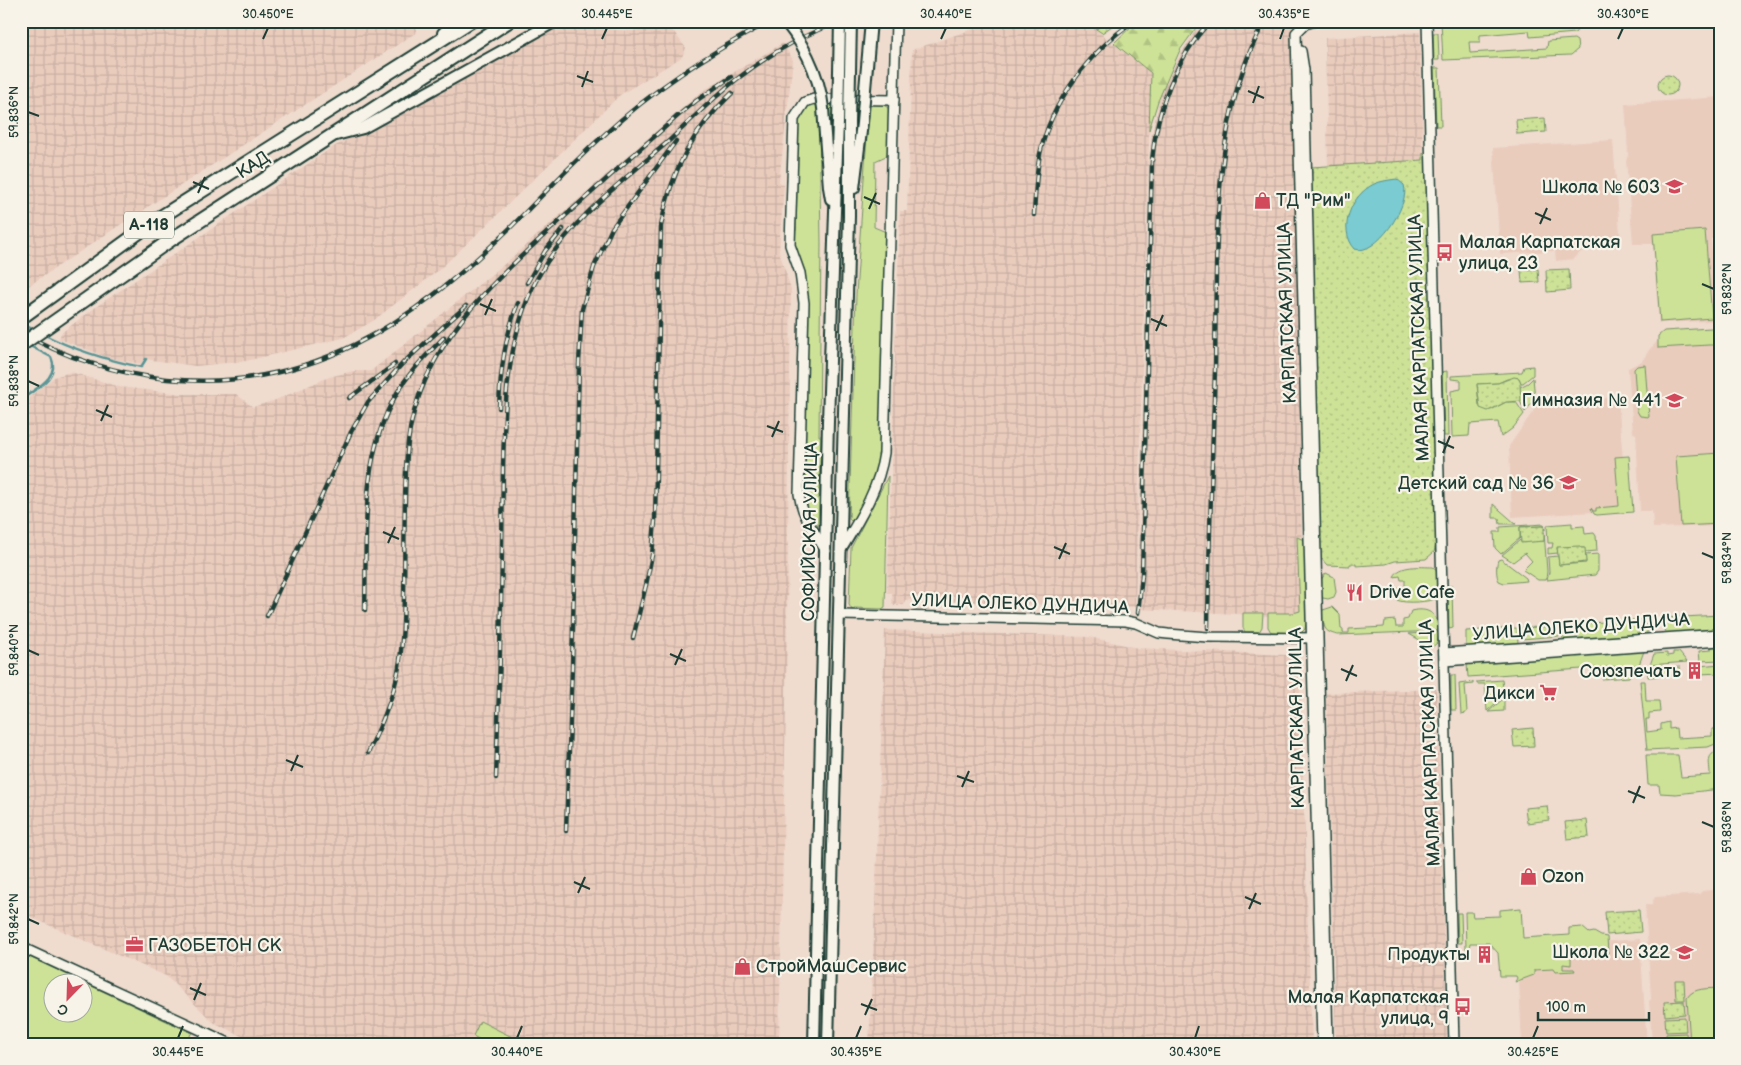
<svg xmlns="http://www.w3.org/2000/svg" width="1741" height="1065" font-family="'Balsamiq Sans',sans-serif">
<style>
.built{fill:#eaccbd}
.industrial{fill:url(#industrial-grid)}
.green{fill:#cee297;stroke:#769066;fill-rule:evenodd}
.forest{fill:url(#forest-firs);stroke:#769066}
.park{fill:url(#park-dots);stroke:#769066}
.water{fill:#7acbd2;stroke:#569293}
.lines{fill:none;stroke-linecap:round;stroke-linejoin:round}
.stream{stroke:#569293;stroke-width:2.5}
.minor-casing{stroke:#1f3d34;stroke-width:12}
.major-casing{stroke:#1f3d34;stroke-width:14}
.highway-casing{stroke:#1f3d34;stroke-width:16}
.minor{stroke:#f7f3e8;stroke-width:9}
.major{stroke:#f7f3e8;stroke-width:10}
.highway{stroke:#f7f3e8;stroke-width:12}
.rail-casing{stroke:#1f3d34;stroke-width:4.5}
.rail{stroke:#f7f3e8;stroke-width:2.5;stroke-dasharray:8;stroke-linecap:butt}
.major-bridge-casing{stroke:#1f3d34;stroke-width:14;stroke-linecap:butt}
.highway-bridge-casing{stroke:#1f3d34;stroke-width:16;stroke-linecap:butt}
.major-bridge{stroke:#f7f3e8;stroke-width:10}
.highway-bridge{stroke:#f7f3e8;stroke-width:12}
.ticks{fill:none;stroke:#1f3d34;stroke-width:2}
.labels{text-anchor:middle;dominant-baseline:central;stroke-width:4.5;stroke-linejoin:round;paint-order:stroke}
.shield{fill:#f7f3e8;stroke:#60746a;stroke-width:1}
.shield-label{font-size:16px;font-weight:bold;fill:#1f3d34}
.street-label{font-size:18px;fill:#1f3d34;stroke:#f7f3e8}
.poi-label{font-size:18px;fill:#1f3d34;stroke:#f7f3e8;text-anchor:end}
.neatline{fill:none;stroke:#1f3d34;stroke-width:2}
.ticks-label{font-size:12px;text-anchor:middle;fill:#1f3d34}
</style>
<defs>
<pattern id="industrial-grid" width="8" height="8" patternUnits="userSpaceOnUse" patternTransform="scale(1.25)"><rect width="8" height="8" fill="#eaccbd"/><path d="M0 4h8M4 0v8" fill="none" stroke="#c8b0a3"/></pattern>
<pattern id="forest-firs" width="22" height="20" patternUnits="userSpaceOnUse" patternTransform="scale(1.25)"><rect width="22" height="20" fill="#cee297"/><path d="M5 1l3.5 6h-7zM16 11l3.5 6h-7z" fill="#b0c383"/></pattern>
<pattern id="park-dots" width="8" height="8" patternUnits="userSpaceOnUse" patternTransform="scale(1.25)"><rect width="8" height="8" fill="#cee297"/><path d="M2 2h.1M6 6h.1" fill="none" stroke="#b0c383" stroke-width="1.8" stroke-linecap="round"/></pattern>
</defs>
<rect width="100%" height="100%" fill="#efdccf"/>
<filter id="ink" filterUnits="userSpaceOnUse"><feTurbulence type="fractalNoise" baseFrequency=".02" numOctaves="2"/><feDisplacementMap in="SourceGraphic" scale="10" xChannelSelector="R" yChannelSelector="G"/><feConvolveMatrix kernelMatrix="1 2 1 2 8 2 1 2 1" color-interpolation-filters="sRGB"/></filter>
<g filter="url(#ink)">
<!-- built -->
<g class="built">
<polygon points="1720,97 1720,238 1711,239 1717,313 1716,317 1711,321 1659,323 1653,244 1633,244 1626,161 1628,155 1625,104"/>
<polygon points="1613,140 1621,246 1584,249 1574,259 1556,261 1555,251 1500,254 1493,148"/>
<polygon points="1667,331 1720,338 1720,526 1653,528 1652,511 1640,511 1636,434 1633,433 1628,368 1642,361 1649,350"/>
<polygon points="1618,397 1627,510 1512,517 1509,446 1539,403"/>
<polygon points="1720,889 1720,1044 1652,1044 1649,1001 1651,999 1645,905 1651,905 1655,897 1699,894 1702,891"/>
<polygon points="1640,939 1647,1044 1522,1044 1519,983 1557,945"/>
</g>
<!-- industrial -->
<g class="industrial">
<polygon points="21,21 417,21 417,32 146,208 136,219 123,223 21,291"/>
<polygon points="996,21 1109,21 1096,30 1151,73 1135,607 905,600 904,605 892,605 892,593 887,593 900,211 907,211 912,50"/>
<polygon points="1204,21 1292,21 1303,611 1298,617 1137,609 1151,138 1161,94 1178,59 1195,31"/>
<polygon points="667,23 686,48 682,57 620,95 495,217 440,269 373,321 343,338 246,361 196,366 144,359 141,364 109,358 59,339 61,333 100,304 333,147 374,126 547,25 633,31"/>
<polygon points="1420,32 1423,160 1328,167 1325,38"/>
<polygon points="783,43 793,60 779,182 784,185 779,251 791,289 786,704 779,1044 257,1044 213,1022 166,976 21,913 21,404 54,377 71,372 120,387 183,394 236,394 253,407 273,401 329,377 353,371 371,371 502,266 701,92"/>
<polygon points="885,630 1089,637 1138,648 1286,655 1299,666 1312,1044 869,1044 875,909"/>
<polygon points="1437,689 1447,1044 1336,1044 1326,693"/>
</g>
<!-- green -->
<g class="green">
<polygon points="1441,21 1577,21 1578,29 1575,33 1530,37 1529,31 1480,35 1480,42 1469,42 1470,53 1547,48 1548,41 1574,39 1577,41 1578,49 1571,55 1443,60"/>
<polygon points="1433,33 1438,33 1439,60 1434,60"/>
<polygon points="1434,68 1439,68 1441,126 1436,126"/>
<path d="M 816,103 L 883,104 L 889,109 L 889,150 L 886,156 L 875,161 L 874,227 L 886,232 L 880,457 C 876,480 864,499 854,519 L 851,521 L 849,518 L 856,294 L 868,121 L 819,119 L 821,243 L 819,436 L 821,436 L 818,524 L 817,526 L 815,524 L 804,499 L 808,303 L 806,281 L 795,244 L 794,237 L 796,230 L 798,121 C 800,112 807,105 816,103 Z"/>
<polygon points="1705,230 1712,318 1660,322 1653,234"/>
<polygon points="1711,328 1720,330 1720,351 1714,345 1709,345 1658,348 1658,336 1664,331"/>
<polygon points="1645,365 1649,417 1640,416 1637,411 1634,369 1637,366"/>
<polygon points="1533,366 1533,375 1523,383 1521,383 1519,378 1507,379 1498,383 1477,384 1479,406 1491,410 1506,402 1516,402 1524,414 1513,428 1501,437 1498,422 1470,424 1469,436 1452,437 1451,391 1461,389 1461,380 1451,379 1451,376 1522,372 1524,367"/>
<polygon points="1447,371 1448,436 1444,436 1442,372"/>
<polygon points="1533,378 1535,399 1525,412 1520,401 1520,387 1528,383"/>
<polygon points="1720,453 1720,524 1681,526 1676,456"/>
<polygon points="1629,456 1633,512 1597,515 1594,514 1591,508 1593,511 1596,511 1596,508 1619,506 1615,457"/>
<polygon points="888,476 885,607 882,609 854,608 852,610 849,605 851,548"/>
<polygon points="1493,504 1516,524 1500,524 1499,518 1493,518"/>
<polygon points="1572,523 1572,527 1584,526 1585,534 1594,533 1596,536 1597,551 1585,552 1584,548 1557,548 1558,553 1548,554 1548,548 1552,548 1553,543 1548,543 1547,525"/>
<polygon points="1544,524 1545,530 1544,526 1520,527 1520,538 1501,554 1495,548 1494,532 1500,532 1500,527"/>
<polygon points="1544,532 1547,571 1546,580 1538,580 1523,570 1532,561 1525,553 1513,562 1502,555 1520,540 1521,542 1544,541"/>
<polygon points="1297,537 1306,541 1308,624 1306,624 1305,629 1301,633 1271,632 1268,627 1268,613 1293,613 1300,611"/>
<polygon points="1598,554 1598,571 1595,575 1547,580 1549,572 1548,557 1558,556 1559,565 1586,563 1585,555"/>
<path d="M 1501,559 L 1526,578 L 1527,581 L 1504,583 L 1499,581 C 1496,576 1496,566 1498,560 Z"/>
<path d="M 1433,567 L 1437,570 L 1437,598 C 1431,602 1404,604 1397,600 L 1395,589 L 1405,588 L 1405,580 L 1401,580 L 1400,576 L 1394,577 C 1399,564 1421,567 1433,567 Z"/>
<polygon points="1326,573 1334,577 1336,592 1334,597 1328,599 1323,598 1320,594 1320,581"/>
<polygon points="1448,586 1452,586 1453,628 1449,629"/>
<path d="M 1332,607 L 1340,615 L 1341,629 L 1343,629 L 1343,633 L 1349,633 L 1349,629 L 1384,627 L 1385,621 L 1395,620 L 1396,627 L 1403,627 L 1403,620 L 1408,619 L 1411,611 C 1428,607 1438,613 1438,631 L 1337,635 C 1330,633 1324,631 1324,623 L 1321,623 L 1321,614 L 1323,610 Z"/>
<polygon points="1243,613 1263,613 1262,627 1259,632 1245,632 1243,628"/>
<polygon points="1720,615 1720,629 1665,633 1664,618"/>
<polygon points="1647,619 1647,634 1563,640 1562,625"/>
<polygon points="1559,626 1560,636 1521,639 1520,628"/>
<polygon points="1517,628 1518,643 1466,647 1466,631"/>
<polygon points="1439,632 1437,643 1431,648 1426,649 1425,643 1409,634"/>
<polygon points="1720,646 1720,660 1700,661 1699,651 1711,650 1711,647"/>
<polygon points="1644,651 1639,665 1468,677 1467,664"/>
<polygon points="1673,652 1679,652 1687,662 1650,665 1654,654 1667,653 1667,656 1673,655"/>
<polygon points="1720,664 1720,673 1700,674 1699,666"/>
<polygon points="1680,667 1681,675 1648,677 1648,669"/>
<polygon points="1631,673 1629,677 1602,679 1602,675"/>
<polygon points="1451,675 1455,675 1456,710 1451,710"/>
<polygon points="1502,680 1504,696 1487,711 1485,684 1477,684 1477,682"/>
<polygon points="1640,681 1645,681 1646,701 1659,701 1660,712 1649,713 1649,719 1646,719 1647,732 1661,730 1661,724 1669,722 1669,729 1676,728 1677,738 1712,736 1712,729 1720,728 1720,742 1708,747 1647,750"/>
<polygon points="1473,682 1473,684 1465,685 1467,712 1466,713 1461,714 1459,684"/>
<polygon points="1504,698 1504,711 1488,712"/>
<path d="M 1720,750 L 1720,789 L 1676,794 L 1660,793 L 1659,785 L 1648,785 L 1646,755 L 1678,755 L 1681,777 L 1710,775 C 1710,762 1705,755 1720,750 Z"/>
<polygon points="1521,908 1523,938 1569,935 1569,928 1582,927 1589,933 1594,932 1601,936 1607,937 1608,953 1571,954 1571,965 1563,964 1563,969 1574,969 1575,971 1555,972 1553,969 1534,970 1534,975 1515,982 1517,978 1516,976 1500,976 1498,953 1489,943 1470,943 1469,949 1466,949 1465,912 1472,912 1473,917 1500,916 1500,910"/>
<polygon points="1457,913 1461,913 1462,943 1458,943"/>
<path d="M 21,953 L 192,1033 L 190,1035 L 192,1044 L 21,1044 ZM 52,982 L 82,982 L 82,1012 L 52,1012 Z"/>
<path d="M 1720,988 L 1720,1044 L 1690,1044 L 1687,998 C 1693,987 1709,989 1720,988 Z"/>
<polygon points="480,1021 514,1038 511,1044 488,1044 473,1036"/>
</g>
<!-- forest -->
<g class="forest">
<polygon points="1109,21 1119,21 1102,33 1096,29"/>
<polygon points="1137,21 1201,21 1180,50 1158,101 1149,130 1151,73 1114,43"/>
</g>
<!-- park -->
<g class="park">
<circle cx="1668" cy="85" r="10"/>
<polygon points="1545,118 1546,132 1517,134 1516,120"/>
<polygon points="1423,153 1426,155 1436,544 1434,552 1426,559 1395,561 1386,564 1356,566 1356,564 1350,564 1350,566 1327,565 1320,557 1311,167 1423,160"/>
<polygon points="1538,269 1539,282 1522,283 1521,270"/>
<polygon points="1569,269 1570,290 1547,292 1546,270"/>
<polygon points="1514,377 1519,378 1521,383 1520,384 1521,401 1506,402 1488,411 1480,408 1477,384 1498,383"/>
<polygon points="1544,526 1544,541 1521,543 1520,527"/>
<polygon points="1580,546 1581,548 1585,548 1586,562 1559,565 1557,547"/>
<polygon points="1533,728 1534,746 1514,747 1512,730"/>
<polygon points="1547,806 1549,820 1527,823 1525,808"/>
<polygon points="1587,820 1589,837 1567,839 1565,822"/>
<polygon points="1639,910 1641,932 1607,935 1605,912"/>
<polygon points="1675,980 1684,980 1685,1000 1676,1000"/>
<polygon points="1684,1001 1685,1014 1665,1016 1664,1002"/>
<polygon points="1685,1017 1686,1031 1666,1032 1665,1018"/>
<polygon points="1686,1033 1687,1044 1667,1044 1666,1034"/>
</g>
<!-- water -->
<path class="water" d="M 1397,179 L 1404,185 C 1411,205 1375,257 1355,249 C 1337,229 1351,195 1374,184 C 1381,181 1389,180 1397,179 Z"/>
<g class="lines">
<!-- stream -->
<g class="stream">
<polyline points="21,323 36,331"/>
<path d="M 43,334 C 74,350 107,360 141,367 L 146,359"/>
<path d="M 21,400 C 34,389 61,378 51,357 L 28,345"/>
</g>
<defs>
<g id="minor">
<polyline points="1315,21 1305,24 1296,33 1322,1044"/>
<polyline points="1427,21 1454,1044"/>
<polyline points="1301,51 1304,70 1328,1044"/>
<path d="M 841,550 C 859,520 879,489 884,453 L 896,21"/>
<path d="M 826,551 C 814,532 802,516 799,494 L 804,303 L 800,273 L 790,245 L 794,119 L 805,102 L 814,99 L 894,100"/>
<polyline points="839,615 1126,621 1136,623 1159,633 1168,634 1208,637 1316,638"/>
<polyline points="1444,653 1720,634"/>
<polyline points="1444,661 1720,641"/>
<polyline points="21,947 231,1044"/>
<polyline points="202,1044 207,1033"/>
</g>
<g id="major">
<polyline points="443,33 457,21"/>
<polyline points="824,122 829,187 831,199"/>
<polyline points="336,135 363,128 556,21"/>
<polyline points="854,188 862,123"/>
<polyline points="814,1044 828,421 838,122"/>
<polyline points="828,1044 849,216 849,122"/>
</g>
<g id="highway">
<polyline points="169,241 509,21"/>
<polyline points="21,318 156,220 471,21"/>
</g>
</defs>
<!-- minor casing -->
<use href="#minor" class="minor-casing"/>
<!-- major casing -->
<use href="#major" class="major-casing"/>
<!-- highway casing -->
<use href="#highway" class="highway-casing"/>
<!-- minor -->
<use href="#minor" class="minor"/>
<!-- major -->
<use href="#major" class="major"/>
<!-- highway -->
<use href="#highway" class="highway"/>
<defs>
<g id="rail">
<path d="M 1034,215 C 1035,195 1036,174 1040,154 C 1051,102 1090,51 1134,21"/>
<polyline points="527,283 545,251 563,229"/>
<path d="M 21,332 C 64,358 118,374 167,379 C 310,393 412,323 510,228 C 541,197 571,164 604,135 C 654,89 710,52 771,21"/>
<polyline points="349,398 395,364"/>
<path d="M 499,408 C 500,373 505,336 518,303"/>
<path d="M 365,610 C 367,539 359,457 397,393 C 409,372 427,355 444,337"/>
<path d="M 1138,613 L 1142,575 L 1152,160 C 1157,108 1175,60 1210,21"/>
<polyline points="267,616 351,432 368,402 403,363 466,306"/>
<path d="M 1208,628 C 1209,542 1212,456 1215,370 C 1217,262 1209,117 1265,21"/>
<path d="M 633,638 L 646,585 L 652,555 L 655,521 L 661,226 C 671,171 692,131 732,93"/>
<path d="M 368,753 C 380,727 392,701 398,672 C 403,647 403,622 404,597 C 405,545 403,493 408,442 C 420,344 496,279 564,217 C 602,183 641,148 680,114 L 696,101 L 731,77"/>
<path d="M 496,778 C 499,700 501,623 502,545 C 504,463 497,351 538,277 C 568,221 623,181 670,140 C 692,119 714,97 737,79 C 768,55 804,34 841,21"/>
<polyline points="566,831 572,667 579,363 582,309 594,267 612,228 676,141"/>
</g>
</defs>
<!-- rail casing -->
<use href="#rail" class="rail-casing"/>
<!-- rail -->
<use href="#rail" class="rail"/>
<defs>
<g id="major-bridge">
<path d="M 785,21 C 809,51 823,84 824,122"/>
<polyline points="838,122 840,21"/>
<polyline points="849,122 851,21"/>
<polyline points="862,123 871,21"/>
</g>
<polyline id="highway-bridge" points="21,345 169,241"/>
</defs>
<!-- major-bridge casing -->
<use href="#major-bridge" class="major-bridge-casing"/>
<!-- highway-bridge casing -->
<use href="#highway-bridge" class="highway-bridge-casing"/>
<!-- major-bridge -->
<use href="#major-bridge" class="major-bridge"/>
<!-- highway-bridge -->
<use href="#highway-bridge" class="highway-bridge"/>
</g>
</g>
<!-- ticks -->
<path class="ticks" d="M 263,39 L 268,28M 602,39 L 607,28M 941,39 L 946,28M 1280,39 L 1284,28M 1618,39 L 1623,28M 577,76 L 593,82M 582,87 L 588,71M 1248,91 L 1264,98M 1253,103 L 1259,86M 28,112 L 39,116M 193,182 L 209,189M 198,193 L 205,177M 864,197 L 880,204M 869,209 L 876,193M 1535,213 L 1551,220M 1540,224 L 1547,208M 1702,284 L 1714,289M 480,304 L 496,311M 485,315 L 492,299M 1151,319 L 1167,326M 1156,331 L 1163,315M 28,381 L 39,386M 96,410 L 112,417M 101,421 L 108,405M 767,426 L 783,432M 772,437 L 779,421M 1438,441 L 1454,448M 1443,453 L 1450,436M 383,532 L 399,539M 388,543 L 395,527M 1054,547 L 1070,554M 1702,553 L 1714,558M 1059,559 L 1066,543M 28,650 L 39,655M 670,654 L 686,661M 675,665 L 682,649M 1341,669 L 1357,676M 1346,681 L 1353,665M 286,760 L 303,767M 291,771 L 298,755M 957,776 L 974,782M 962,787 L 969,771M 1628,791 L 1645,798M 1633,803 L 1640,786M 1702,822 L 1714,827M 574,882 L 590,889M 578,893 L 585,877M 1245,897 L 1261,904M 1249,909 L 1256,893M 28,919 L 39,924M 190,988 L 206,995M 194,1000 L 201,983M 861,1004 L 877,1010M 865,1015 L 872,999M 178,1038 L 183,1026M 517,1038 L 522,1026M 856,1038 L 861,1026M 1195,1038 L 1199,1026M 1533,1038 L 1538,1026"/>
<!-- icons -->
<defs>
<symbol id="school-bare" viewBox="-9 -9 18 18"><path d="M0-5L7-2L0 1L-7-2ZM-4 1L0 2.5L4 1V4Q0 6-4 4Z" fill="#d1495b" stroke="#f7f3e8" stroke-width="2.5" paint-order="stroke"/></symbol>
<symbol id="shop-bare" viewBox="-9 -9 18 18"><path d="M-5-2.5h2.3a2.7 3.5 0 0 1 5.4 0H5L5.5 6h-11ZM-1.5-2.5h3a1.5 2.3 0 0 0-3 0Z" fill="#d1495b" stroke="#f7f3e8" stroke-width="2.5" paint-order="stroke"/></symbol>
<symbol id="bus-bare" viewBox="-9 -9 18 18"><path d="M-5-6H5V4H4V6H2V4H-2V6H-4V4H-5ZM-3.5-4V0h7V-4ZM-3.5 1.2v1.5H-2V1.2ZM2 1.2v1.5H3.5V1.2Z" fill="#d1495b" stroke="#f7f3e8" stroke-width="2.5" paint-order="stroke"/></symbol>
<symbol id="restaurant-bare" viewBox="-9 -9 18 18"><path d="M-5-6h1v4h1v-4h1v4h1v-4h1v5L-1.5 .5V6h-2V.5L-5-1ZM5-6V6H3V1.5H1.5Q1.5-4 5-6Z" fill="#d1495b" stroke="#f7f3e8" stroke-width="2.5" paint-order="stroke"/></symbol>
<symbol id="building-bare" viewBox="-9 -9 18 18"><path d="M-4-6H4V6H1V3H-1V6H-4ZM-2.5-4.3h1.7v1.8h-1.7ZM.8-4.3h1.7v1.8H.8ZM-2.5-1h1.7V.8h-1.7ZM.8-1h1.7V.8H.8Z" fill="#d1495b" stroke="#f7f3e8" stroke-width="2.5" paint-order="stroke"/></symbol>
<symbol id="supermarket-bare" viewBox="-9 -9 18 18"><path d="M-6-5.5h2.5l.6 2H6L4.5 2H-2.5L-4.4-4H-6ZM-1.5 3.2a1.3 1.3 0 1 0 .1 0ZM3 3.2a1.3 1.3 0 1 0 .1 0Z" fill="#d1495b" stroke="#f7f3e8" stroke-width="2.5" paint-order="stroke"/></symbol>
<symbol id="office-bare" viewBox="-9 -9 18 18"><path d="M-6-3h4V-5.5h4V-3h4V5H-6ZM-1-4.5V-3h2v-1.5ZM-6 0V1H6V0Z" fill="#d1495b" stroke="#f7f3e8" stroke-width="2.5" paint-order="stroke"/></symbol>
</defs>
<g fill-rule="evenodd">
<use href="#school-bare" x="1662" y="174" width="25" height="25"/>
<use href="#shop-bare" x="1250" y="188" width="25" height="25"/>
<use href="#bus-bare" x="1432" y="240" width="25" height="25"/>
<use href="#school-bare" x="1662" y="388" width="25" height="25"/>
<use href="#school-bare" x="1556" y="470" width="25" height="25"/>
<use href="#restaurant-bare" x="1342" y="580" width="25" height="25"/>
<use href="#building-bare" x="1682" y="658" width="25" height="25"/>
<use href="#supermarket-bare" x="1536" y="680" width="25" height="25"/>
<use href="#shop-bare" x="1516" y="864" width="25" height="25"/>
<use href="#office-bare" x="122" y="932" width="25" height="25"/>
<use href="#school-bare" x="1672" y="940" width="25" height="25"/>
<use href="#building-bare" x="1472" y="942" width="25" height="25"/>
<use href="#shop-bare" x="730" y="954" width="25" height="25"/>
<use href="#bus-bare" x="1450" y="994" width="25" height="25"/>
</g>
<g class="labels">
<!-- shield labels -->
<rect class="shield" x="124" y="211.5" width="50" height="27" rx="4"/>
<g class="shield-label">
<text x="149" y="225">А-118</text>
</g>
<!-- street labels -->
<g class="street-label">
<text transform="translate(253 165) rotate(-33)">КАД</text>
<text transform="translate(1287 313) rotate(-92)">КАРПАТСКАЯ УЛИЦА</text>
<text transform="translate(1419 338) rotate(-92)">МАЛАЯ КАРПАТСКАЯ УЛИЦА</text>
<text transform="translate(810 532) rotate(-89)">СОФИЙСКАЯ УЛИЦА</text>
<text transform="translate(1020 604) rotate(2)">УЛИЦА ОЛЕКО ДУНДИЧА</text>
<text transform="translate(1581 627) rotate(-4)">УЛИЦА ОЛЕКО ДУНДИЧА</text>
<text transform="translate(1297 718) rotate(-91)">КАРПАТСКАЯ УЛИЦА</text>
<text transform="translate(1430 743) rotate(-92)">МАЛАЯ КАРПАТСКАЯ УЛИЦА</text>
</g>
<!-- poi labels -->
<g class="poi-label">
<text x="1660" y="187">Школа № 603</text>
<text x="1276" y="200" text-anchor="start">ТД "Рим"</text>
<text x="1459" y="242" text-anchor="start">Малая Карпатская<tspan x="1459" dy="21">улица, 23</tspan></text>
<text x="1661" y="400">Гимназия № 441</text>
<text x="1554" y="483">Детский сад № 36</text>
<text x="1369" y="592" text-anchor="start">Drive Cafe</text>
<text x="1681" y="671">Союзпечать</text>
<text x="1535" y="693">Дикси</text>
<text x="1542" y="876" text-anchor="start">Ozon</text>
<text x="148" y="945" text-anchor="start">ГАЗОБЕТОН СК</text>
<text x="1670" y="952">Школа № 322</text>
<text x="1470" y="954">Продукты</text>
<text x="756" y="966" text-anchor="start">СтройМашСервис</text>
<text x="1449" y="997">Малая Карпатская<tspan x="1449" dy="21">улица, 9</tspan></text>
</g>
</g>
<!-- margin -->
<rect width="1741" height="1065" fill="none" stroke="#f7f3e8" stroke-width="55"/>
<!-- north arrow -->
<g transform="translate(68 998) rotate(203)"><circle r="24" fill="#f7f3e8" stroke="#a1aaa0"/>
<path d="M0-4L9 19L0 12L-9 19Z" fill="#d1495b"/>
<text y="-8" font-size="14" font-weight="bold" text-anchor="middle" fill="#1f3d34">С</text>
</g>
<!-- scale -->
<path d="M1538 1012v8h111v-8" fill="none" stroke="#1f3d34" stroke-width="2.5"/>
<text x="1546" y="1012" font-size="15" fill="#1f3d34" stroke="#f7f3e8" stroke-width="4" paint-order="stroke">100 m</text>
<rect x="28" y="28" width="1686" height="1010" class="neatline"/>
<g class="ticks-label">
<text x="268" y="18">30.450°E</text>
<text x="607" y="18">30.445°E</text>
<text x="946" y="18">30.440°E</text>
<text x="1284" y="18">30.435°E</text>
<text x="1623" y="18">30.430°E</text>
<text transform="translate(14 112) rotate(-90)" y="4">59.836°N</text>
<text transform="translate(1727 289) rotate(-90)" y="4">59.832°N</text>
<text transform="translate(14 381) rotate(-90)" y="4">59.838°N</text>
<text transform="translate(1727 558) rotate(-90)" y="4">59.834°N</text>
<text transform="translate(14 650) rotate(-90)" y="4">59.840°N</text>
<text transform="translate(1727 827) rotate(-90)" y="4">59.836°N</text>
<text transform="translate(14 919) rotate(-90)" y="4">59.842°N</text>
<text x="178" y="1056">30.445°E</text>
<text x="517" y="1056">30.440°E</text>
<text x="856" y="1056">30.435°E</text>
<text x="1195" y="1056">30.430°E</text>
<text x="1533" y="1056">30.425°E</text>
</g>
</svg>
